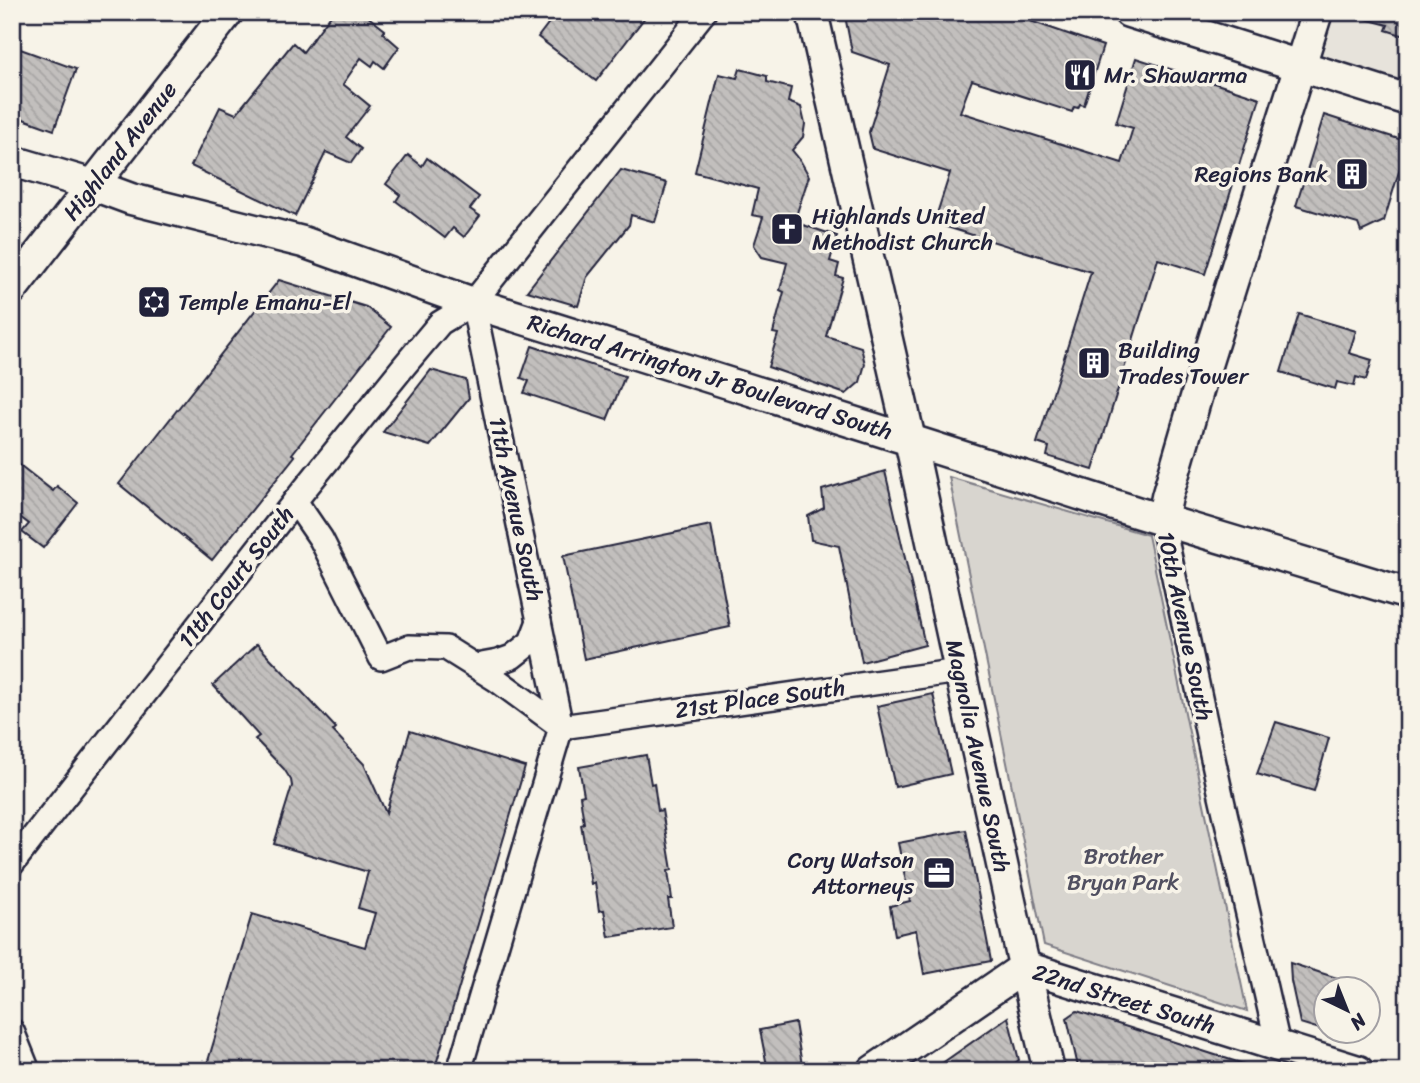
<svg xmlns="http://www.w3.org/2000/svg" width="1420" height="1083" font-family="Sriracha,sans-serif">
<style>
.built{fill:#e7e3db}
.park{fill:#d8d5cf;stroke:#7d7c85;stroke-width:2}
.building{fill:url(#building-back-hatch);stroke:#22223b;stroke-width:2}
.lines{fill:none;stroke-linecap:round;stroke-linejoin:round}
.minor-casing{stroke:#22223b;stroke-width:28}
.tertiary-casing{stroke:#22223b;stroke-width:35}
.minor{stroke:#f7f3e8;stroke-width:23}
.tertiary{stroke:#f7f3e8;stroke-width:30}
.labels{text-anchor:middle;dominant-baseline:central;stroke-width:7;stroke-linejoin:round;paint-order:stroke}
.poi-label{font-size:23px;fill:#22223b;stroke:#f7f3e8;text-anchor:start}
.street-label{font-size:23px;fill:#22223b;stroke:#f7f3e8}
.park-label{font-size:23px;fill:#504f60;stroke:#f7f3e8}
</style>
<defs>
<pattern id="building-back-hatch" width="6" height="6" patternUnits="userSpaceOnUse" patternTransform="scale(1.75)"><rect width="6" height="6" fill="#c2bfbd"/><path d="M-1 5l2 2M0 0l6 6M5-1l2 2" fill="none" stroke="#a6a4a3"/></pattern>
</defs>
<rect width="100%" height="100%" fill="#f7f3e8"/>
<filter id="ink" filterUnits="userSpaceOnUse"><feTurbulence type="fractalNoise" baseFrequency=".0143" numOctaves="2"/><feDisplacementMap in="SourceGraphic" scale="14" xChannelSelector="R" yChannelSelector="G"/><feConvolveMatrix kernelMatrix="1 2 1 2 8 2 1 2 1" color-interpolation-filters="sRGB"/></filter>
<g filter="url(#ink)">
<!-- built -->
<polygon class="built" points="1297,12 1408,12 1408,88 1296,52 1289,39"/>
<!-- park -->
<polygon class="park" points="949,477 1148,535 1247,1011 1044,945"/>
<!-- building -->
<g class="building">
<polygon points="333,12 362,12 385,30 383,33 399,47 384,68 375,61 372,66 361,58 343,84 370,106 346,137 361,149 351,163 326,152 295,216 191,166 220,107 236,114 293,43 303,52"/>
<polygon points="557,12 649,12 596,81 538,37"/>
<polygon points="849,12 1004,12 1103,46 1084,105 1080,104 1078,108 1074,107 1072,112 972,80 960,112 1122,163 1133,128 1116,123 1136,58 1260,98 1205,274 1158,259 1093,470 1047,456 1049,447 1037,443 1091,272 934,223 950,173 873,149 869,132 890,65 852,52 846,21"/>
<polygon points="1359,12 1408,12 1408,37 1386,30 1388,25 1358,17"/>
<polygon points="12,46 76,69 54,130 12,115"/>
<polygon points="740,69 767,76 767,82 791,88 788,102 801,107 805,124 803,137 792,150 800,160 809,176 794,222 837,236 830,261 839,264 836,276 843,278 826,336 861,347 865,364 860,382 846,394 768,367 778,334 773,333 784,292 780,290 787,263 762,257 754,245 763,217 752,215 758,189 695,172 719,74 737,78"/>
<polygon points="1324,115 1408,142 1384,221 1361,232 1358,224 1296,206"/>
<polygon points="408,155 422,166 427,158 479,197 470,209 480,216 464,237 453,228 445,238 396,201 400,195 386,184"/>
<polygon points="621,170 667,183 655,222 631,215 629,225 587,277 578,306 527,291"/>
<polygon points="279,280 366,307 391,327 292,454 295,456 212,560 119,484"/>
<polygon points="1299,314 1356,331 1349,353 1372,360 1366,380 1356,377 1354,386 1337,382 1335,389 1281,372"/>
<polygon points="532,346 625,376 607,420 524,393 529,381 521,378"/>
<polygon points="431,370 466,380 469,398 430,446 383,432"/>
<polygon points="12,459 53,491 57,486 78,503 43,548 22,532 29,524 12,511"/>
<polygon points="885,471 925,645 862,662 839,546 811,540 808,516 824,508 822,490"/>
<polygon points="711,525 730,627 584,659 563,556"/>
<polygon points="257,644 336,728 333,731 364,764 386,813 410,731 525,767 434,1071 205,1071 252,914 365,947 375,913 358,908 368,872 274,844 292,786 291,780 284,769 255,739 259,736 213,685"/>
<polygon points="933,694 951,774 895,787 877,706"/>
<polygon points="1276,722 1329,738 1314,791 1257,774"/>
<polygon points="646,755 651,784 654,783 658,811 662,810 672,870 668,871 672,899 668,899 672,927 609,937 604,910 599,911 595,882 591,884 581,824 584,823 580,796 584,795 579,767"/>
<polygon points="966,830 991,961 924,974 916,930 895,935 890,906 910,901 898,843"/>
<polygon points="1290,963 1359,985 1359,989 1326,989 1326,1031 1300,1023 1291,981"/>
<polygon points="1077,1011 1253,1067 1252,1071 1079,1071 1067,1018"/>
<polygon points="1008,1017 1019,1060 1004,1071 931,1071"/>
<polygon points="795,1023 803,1071 768,1071 760,1030"/>
</g>
<g class="lines">
<defs>
<g id="minor">
<polyline points="295,501 321,539 381,658 409,647 446,648 497,680 561,727"/>
<polyline points="1162,521 1220,791 1278,1045"/>
<polyline points="476,666 498,662 512,657 531,642 539,621"/>
<polyline points="561,727 959,671"/>
<polyline points="12,864 295,501 404,366 440,323 473,303"/>
<polyline points="12,1031 28,1071"/>
<polyline points="459,1071 561,727 473,303 704,12"/>
</g>
<g id="tertiary">
<polyline points="812,12 910,440 1021,952 1049,1071"/>
<polyline points="1129,12 1408,100"/>
<polyline points="12,161 93,185 131,199 303,242 473,303 910,440 1139,513 1408,594"/>
<polyline points="12,289 228,12"/>
<polyline points="1162,521 1167,497 1200,384 1317,12"/>
<polyline points="873,1071 1025,967 1358,1071"/>
</g>
</defs>
<!-- minor casing -->
<use href="#minor" class="minor-casing"/>
<!-- tertiary casing -->
<use href="#tertiary" class="tertiary-casing"/>
<!-- minor -->
<use href="#minor" class="minor"/>
<!-- tertiary -->
<use href="#tertiary" class="tertiary"/>
</g>
</g>
<!-- icons -->
<defs>
<symbol id="restaurant-square" viewBox="-11 -11 22 22"><rect x="-9" y="-9" width="18" height="18" rx="4" fill="#22223b" stroke="#f7f3e8"/><path d="M-5-6h1v4h1v-4h1v4h1v-4h1v5L-1.5 .5V6h-2V.5L-5-1ZM5-6V6H3V1.5H1.5Q1.5-4 5-6Z" fill="#fff"/></symbol>
<symbol id="building-square" viewBox="-11 -11 22 22"><rect x="-9" y="-9" width="18" height="18" rx="4" fill="#22223b" stroke="#f7f3e8"/><path d="M-4-6H4V6H1V3H-1V6H-4ZM-2.5-4.3h1.7v1.8h-1.7ZM.8-4.3h1.7v1.8H.8ZM-2.5-1h1.7V.8h-1.7ZM.8-1h1.7V.8H.8Z" fill="#fff"/></symbol>
<symbol id="church-square" viewBox="-11 -11 22 22"><rect x="-9" y="-9" width="18" height="18" rx="4" fill="#22223b" stroke="#f7f3e8"/><path d="M-1.2-6h2.4v3.5h3.3v2.4h-3.3V6h-2.4V-.1h-3.3v-2.4h3.3Z" fill="#fff"/></symbol>
<symbol id="synagogue-square" viewBox="-11 -11 22 22"><rect x="-9" y="-9" width="18" height="18" rx="4" fill="#22223b" stroke="#f7f3e8"/><path d="M0-6.5L5.6 3.2H-5.6ZM0 6.5L5.6-3.2H-5.6Z" fill="#fff"/></symbol>
<symbol id="office-square" viewBox="-11 -11 22 22"><rect x="-9" y="-9" width="18" height="18" rx="4" fill="#22223b" stroke="#f7f3e8"/><path d="M-6-3h4V-5.5h4V-3h4V5H-6ZM-1-4.5V-3h2v-1.5ZM-6 0V1H6V0Z" fill="#fff"/></symbol>
</defs>
<g fill-rule="evenodd">
<use href="#restaurant-square" x="1061" y="56" width="38" height="38"/>
<use href="#building-square" x="1333" y="155" width="38" height="38"/>
<use href="#church-square" x="768" y="210" width="38" height="38"/>
<use href="#synagogue-square" x="135" y="283" width="38" height="38"/>
<use href="#building-square" x="1075" y="344" width="38" height="38"/>
<use href="#office-square" x="920" y="854" width="38" height="38"/>
</g>
<g class="labels">
<!-- poi labels -->
<g class="poi-label">
<text x="1104" y="75">Mr. Shawarma</text>
<text x="1328" y="174" text-anchor="end">Regions Bank</text>
<text x="812" y="216">Highlands United<tspan x="812" dy="26">Methodist Church</tspan></text>
<text x="178" y="302">Temple Emanu-El</text>
<text x="1118" y="350">Building<tspan x="1118" dy="26">Trades Tower</tspan></text>
<text x="914" y="860" text-anchor="end">Cory Watson<tspan x="914" dy="26">Attorneys</tspan></text>
</g>
<!-- street labels -->
<g class="street-label">
<text transform="translate(120 151) rotate(-52)">Highland Avenue</text>
<text transform="translate(710 377) rotate(17)">Richard Arrington Jr Boulevard South</text>
<text transform="translate(516 509) rotate(78)">11th Avenue South</text>
<text transform="translate(236 577) rotate(-52)">11th Court South</text>
<text transform="translate(1185 626) rotate(78)">10th Avenue South</text>
<text transform="translate(760 699) rotate(-8)">21st Place South</text>
<text transform="translate(978 756) rotate(78)">Magnolia Avenue South</text>
<text transform="translate(1124 999) rotate(17)">22nd Street South</text>
</g>
<!-- park labels -->
<g class="park-label">
<text x="1123" y="856">Brother<tspan x="1123" dy="26">Bryan Park</tspan></text>
</g>
</g>
<!-- margin -->
<rect width="1420" height="1083" fill="none" stroke="#f7f3e8" stroke-width="42"/>
<rect x="21" y="21" width="1378" height="1041" fill="none" stroke="#22223b" stroke-width="2.5" filter="url(#ink)"/>
<!-- north arrow -->
<g transform="translate(1347 1010) rotate(137)"><circle r="33" fill="#f7f3e8" stroke="#a29fa3" stroke-width="2"/>
<path d="M0-5L12 26L0 18L-12 26Z" fill="#22223b"/>
<text y="-10" font-size="19" font-weight="bold" text-anchor="middle" fill="#22223b">N</text>
</g>
</svg>
